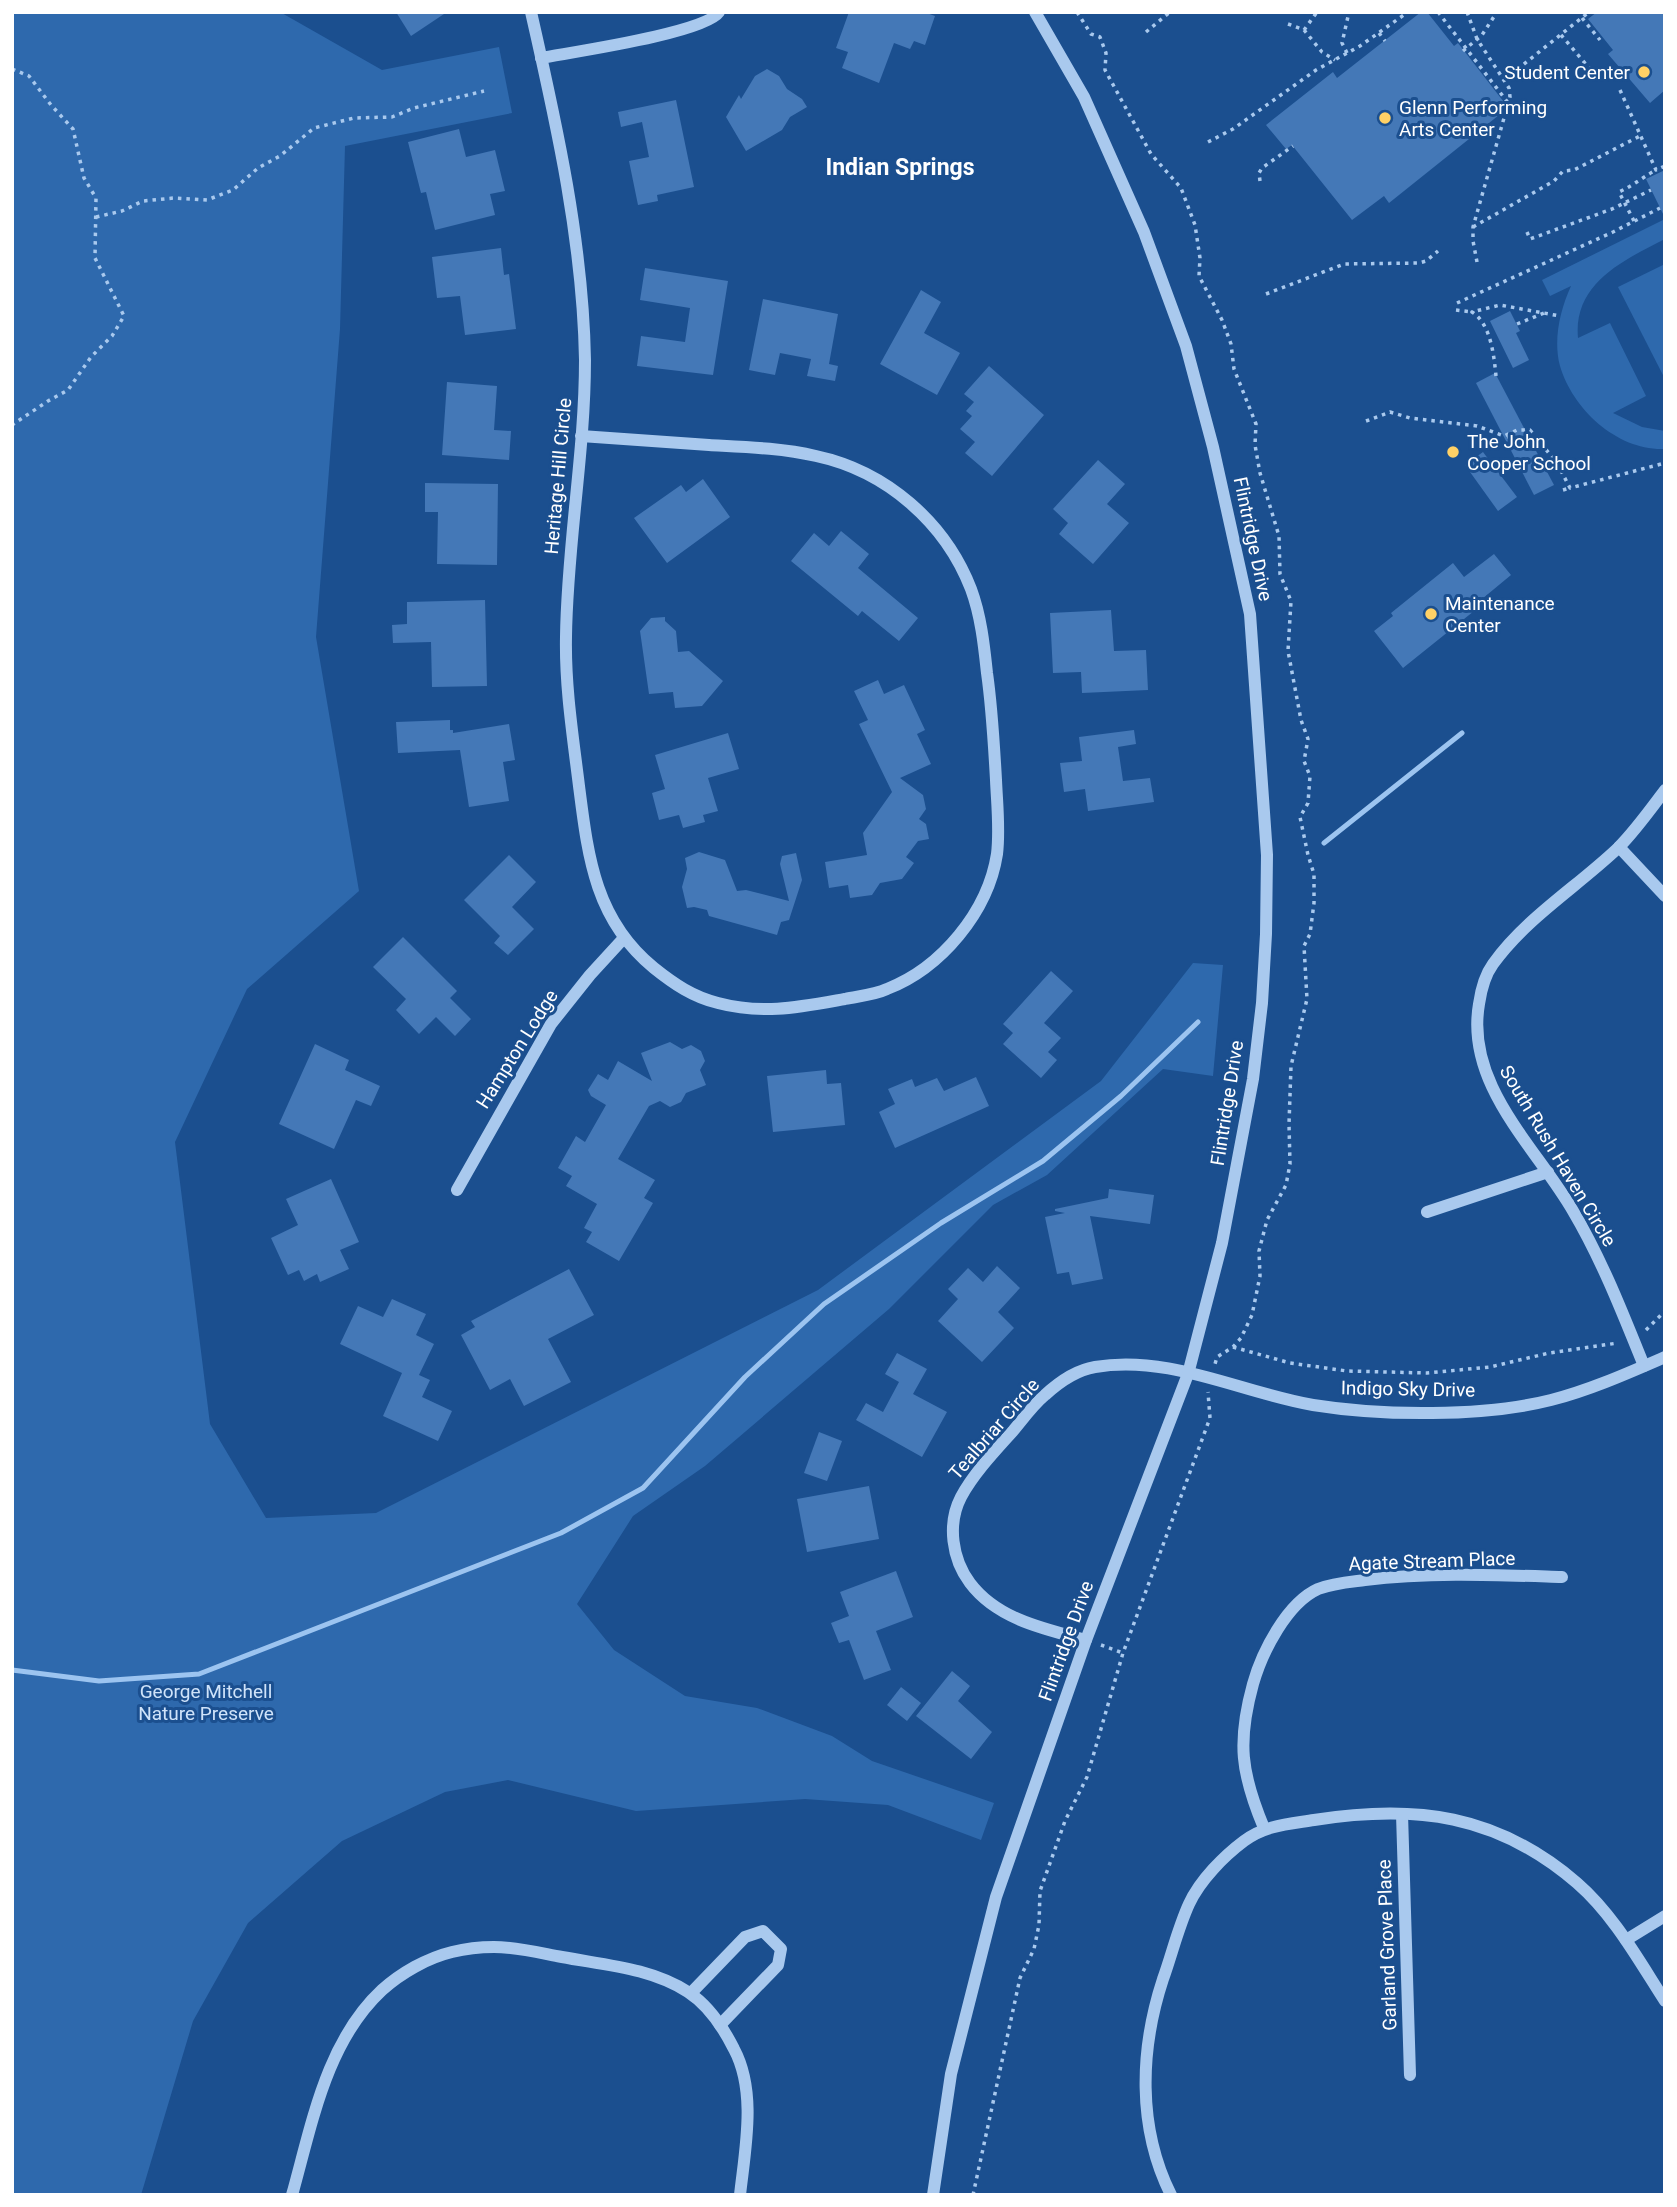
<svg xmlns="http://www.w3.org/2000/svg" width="1677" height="2207" font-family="Roboto,sans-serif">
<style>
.green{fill:#2e69ad}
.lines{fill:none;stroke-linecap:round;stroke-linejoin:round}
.stream{stroke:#9cc4f0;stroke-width:5}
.building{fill:#4478b7}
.path{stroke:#a9c9ee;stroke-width:3.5;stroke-dasharray:3.5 5;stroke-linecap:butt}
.minor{stroke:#a9c9ee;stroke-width:12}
.poi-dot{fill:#ffd166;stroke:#1b4f8f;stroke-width:2.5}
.labels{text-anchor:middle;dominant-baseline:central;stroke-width:6;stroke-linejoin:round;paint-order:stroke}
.poi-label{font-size:19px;fill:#fff;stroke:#1b4f8f;text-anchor:start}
.street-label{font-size:19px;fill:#fff;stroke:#1b4f8f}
.park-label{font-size:19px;fill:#cfe3fa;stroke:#1b4f8f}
.quarter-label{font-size:23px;font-weight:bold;fill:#fff;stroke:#1b4f8f}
</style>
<rect width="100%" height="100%" fill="#1b4f8f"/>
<!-- green -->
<g class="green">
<polygon points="12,12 280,12 382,70 499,47 512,113 345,146 340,329 316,637 359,891 247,989 175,1142 210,1424 266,1518 376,1513 818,1290 1101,1081 1193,963 1223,965 1213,1076 1163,1069 1047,1175 993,1205 889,1309 705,1466 633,1516 577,1604 614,1650 685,1696 757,1708 832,1736 872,1761 994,1803 981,1840 888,1805 805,1799 636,1811 508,1780 445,1792 342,1841 248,1923 193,2021 141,2195 12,2195"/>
<path d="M 1665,219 L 1665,239 C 1624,260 1573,283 1578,338 L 1610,323 L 1646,396 L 1613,413 L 1642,427 L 1665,431 L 1665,449 C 1618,451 1573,410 1560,366 C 1553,340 1560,310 1571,286 L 1550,296 L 1542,280 Z"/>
<polygon points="1665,264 1665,379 1618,287"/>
</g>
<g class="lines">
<!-- stream -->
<g class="stream">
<polyline points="1324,843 1462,733"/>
<polyline points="12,1670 99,1681 199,1674 561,1533 643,1488 745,1377 824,1304 941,1223 1043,1161 1121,1096 1198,1022"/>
</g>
</g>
<!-- building -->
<g class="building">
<polygon points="396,12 447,12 411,36"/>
<polygon points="849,12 924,12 935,16 925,45 914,41 910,49 894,43 879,83 842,68 848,52 836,48"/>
<polygon points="1421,12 1427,12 1454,46 1458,43 1507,106 1503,109 1504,111 1389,203 1384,196 1352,220 1292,145 1286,149 1266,125 1333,72 1337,78"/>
<polygon points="1597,12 1665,12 1665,90 1650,103 1608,54 1613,50 1588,19"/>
<polygon points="767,69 779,76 787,89 802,99 807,107 790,117 782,130 746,151 726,117 739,95 741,99 755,76"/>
<polygon points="676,100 694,187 657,195 658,201 638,205 629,161 649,157 642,122 621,127 618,112"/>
<polygon points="459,129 466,157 495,150 505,191 490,194 495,215 435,230 426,192 421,193 408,142"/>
<polygon points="1665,170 1665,218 1646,179"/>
<polygon points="501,248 504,275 509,274 516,329 465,335 460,296 437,298 432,257"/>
<polygon points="645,268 728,281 713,375 637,366 641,336 685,342 690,308 640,300"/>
<polygon points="921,290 941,302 924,333 960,353 937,395 880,364"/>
<polygon points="763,299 838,314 829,364 838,366 835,381 807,376 811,359 780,353 775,375 749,370"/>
<polygon points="1510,311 1520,331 1516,333 1529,360 1513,368 1490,321"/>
<polygon points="989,366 1044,415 992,476 965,453 975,442 960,429 972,416 966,411 974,402 964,394"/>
<polygon points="1495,373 1554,485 1534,495 1476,383"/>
<polygon points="447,382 497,386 494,430 511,431 509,460 442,455"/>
<polygon points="1483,452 1517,497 1498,511 1465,465"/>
<polygon points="1098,460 1125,484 1107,504 1129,523 1093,564 1059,534 1068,523 1053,509"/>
<polygon points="703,479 730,517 667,563 634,518 681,485 686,492"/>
<polygon points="425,483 498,484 497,565 437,564 438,512 425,512"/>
<polygon points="841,531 869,554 858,568 918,618 899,641 862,611 858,616 791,561 814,533 829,546"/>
<polygon points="1494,554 1511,575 1482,599 1484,603 1403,668 1374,631 1393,616 1391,613 1453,563 1464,577"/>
<polygon points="485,600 487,686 432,687 431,642 393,643 392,625 407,624 407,602"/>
<polygon points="1111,610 1114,651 1146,650 1148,690 1082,693 1081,672 1053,673 1050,613"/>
<polygon points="665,617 665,621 676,631 678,652 689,651 723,681 702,706 675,708 673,692 649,694 640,631 651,618"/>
<polygon points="878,680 884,694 904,685 925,730 917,734 931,764 900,778 923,795 926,809 919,819 926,824 929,839 918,841 906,857 914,863 902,879 880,883 872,895 850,898 848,885 829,888 825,862 867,855 863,833 892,792 859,724 868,720 854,691"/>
<polygon points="450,720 450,730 453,730 453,733 509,724 515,760 503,762 509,801 469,807 460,750 398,753 396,722"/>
<polygon points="1134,730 1136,744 1118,747 1123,781 1150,778 1154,802 1088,811 1085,789 1064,792 1060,763 1082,761 1079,737"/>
<polygon points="728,733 739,769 708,778 718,811 703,815 705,822 683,828 679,815 659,820 652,793 665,789 655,755"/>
<polygon points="699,852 725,860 737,891 746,890 789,901 780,864 782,856 796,853 802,880 789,920 781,922 777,935 709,916 707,910 694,907 687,908 682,887 687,869 685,858"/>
<polygon points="509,855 536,882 512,907 534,929 508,955 494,943 500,936 464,900"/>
<polygon points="403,937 457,991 450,998 471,1019 455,1036 436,1017 419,1034 396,1010 406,999 373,967"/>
<polygon points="1051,971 1073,991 1044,1023 1061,1038 1048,1052 1057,1060 1041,1078 1003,1044 1013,1033 1003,1024"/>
<polygon points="670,1042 682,1049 691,1045 701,1051 705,1061 700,1070 706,1085 686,1093 681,1102 670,1107 660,1101 649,1106 618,1159 655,1180 644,1198 653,1203 619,1261 586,1242 592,1232 584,1228 597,1204 566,1186 572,1176 558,1168 576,1136 585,1142 606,1105 591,1096 588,1090 598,1074 608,1080 618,1061 652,1081 641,1053"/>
<polygon points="315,1044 349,1060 345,1070 380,1086 371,1106 356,1100 334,1149 279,1124"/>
<polygon points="826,1070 827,1084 841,1083 845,1125 773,1132 767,1076"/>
<polygon points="976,1077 989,1106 895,1148 879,1112 895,1104 888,1089 912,1079 915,1087 937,1078 944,1091"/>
<polygon points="331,1179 359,1242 340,1250 349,1269 320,1282 317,1274 304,1281 299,1270 288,1275 271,1238 298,1225 286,1199"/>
<polygon points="1109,1189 1154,1195 1150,1224 1090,1216 1103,1279 1072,1285 1069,1272 1057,1274 1045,1217 1065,1213 1055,1211 1055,1209 1108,1198"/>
<polygon points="997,1266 1020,1288 998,1312 1014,1328 982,1362 938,1321 958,1299 948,1289 968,1268 983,1282"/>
<polygon points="569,1269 594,1315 548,1339 571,1382 524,1406 510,1379 490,1390 461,1335 475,1327 471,1321"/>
<polygon points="392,1299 426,1314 416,1335 434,1344 419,1375 430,1380 422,1397 452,1411 438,1441 383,1416 402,1373 340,1344 358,1306 383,1317"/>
<polygon points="897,1353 927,1369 913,1394 947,1412 922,1457 856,1420 866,1403 883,1412 899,1382 885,1374"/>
<polygon points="819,1432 842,1441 827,1481 804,1473"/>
<polygon points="869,1486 879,1539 807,1552 797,1499"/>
<polygon points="896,1571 913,1617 876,1631 891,1670 864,1680 849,1640 839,1643 831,1623 849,1616 840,1592"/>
<polygon points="952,1671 970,1686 958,1701 992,1732 971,1759 916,1716"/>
<polygon points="901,1687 921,1703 907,1721 887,1705"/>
</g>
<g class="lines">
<!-- path -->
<g class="path">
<polyline points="1077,12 1091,34 1100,37 1106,53 1105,70 1151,154 1181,188 1195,225 1200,258 1199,276 1222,320 1231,344 1234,369 1256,424 1255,445 1260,473 1279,536 1280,574 1291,601 1288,651 1301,720 1308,739 1304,761 1310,776 1308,803 1300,817 1308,855 1314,874 1314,903 1310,934 1304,946 1307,999 1291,1066 1289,1124 1290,1164 1286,1185 1267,1220 1259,1251 1260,1276 1252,1315 1241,1338 1233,1347 1217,1357 1215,1364"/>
<polyline points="1438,12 1509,104"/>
<polyline points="1467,12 1477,39 1509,88 1510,97 1473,227 1473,241 1477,262"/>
<polyline points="1582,18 1600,40"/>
<polyline points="1288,24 1304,30 1322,52 1335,60"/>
<polyline points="1304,30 1317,12"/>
<polyline points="1146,32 1170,12"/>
<polyline points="1379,33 1385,41"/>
<polyline points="1561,35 1590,69"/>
<polyline points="1463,51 1482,35 1497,12"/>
<polyline points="1347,53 1342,43 1349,12"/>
<polyline points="12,69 29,76 51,105 73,129 84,178 96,198 95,258 124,316 112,336 91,357 68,390 48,401 12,425"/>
<polyline points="1504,80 1589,12"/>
<polyline points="1620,90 1656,170 1665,166"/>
<polyline points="1208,142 1233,129 1316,70 1360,46 1408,12"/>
<polyline points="1260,181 1259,173 1262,168 1293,146"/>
<polyline points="96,217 122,211 143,201 174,198 207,200 233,190 258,168 280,156 314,128 354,118 392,117 414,108 484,91"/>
<path d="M 1634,221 L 1619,192 C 1634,185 1643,177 1656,170"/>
<polyline points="1473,227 1554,181 1563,171 1574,170 1640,136"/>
<polyline points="1527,232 1530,239 1612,209 1651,190"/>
<polyline points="1266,294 1344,264 1419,263 1426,261 1438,251"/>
<polyline points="1457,303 1613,232 1660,208"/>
<polyline points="1456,310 1472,312"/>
<polyline points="1517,324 1544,313"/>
<path d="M 1496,376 C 1494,356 1491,324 1472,312 L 1500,305 L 1560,316"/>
<polyline points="1366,421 1390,412 1410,418 1477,426 1504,436 1517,430 1530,430 1557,463 1570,488 1665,463"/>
<polyline points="1508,435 1513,447"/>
<polyline points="1563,490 1570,488"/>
<polyline points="1646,1330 1665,1311"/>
<polyline points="1233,1347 1290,1363 1347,1371 1427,1373 1490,1367 1549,1353 1618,1343"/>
<polyline points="1101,1645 1123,1653"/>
<polyline points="973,2195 1020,1978 1034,1949 1039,1925 1040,1891 1065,1821 1087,1777 1123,1653 1210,1418 1208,1392"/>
</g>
<!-- minor -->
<g class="minor">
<path d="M 531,12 C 557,126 583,243 585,360 C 585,453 567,545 566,637 C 565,687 573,737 579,786 C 588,857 595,920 654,968 C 674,984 693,997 718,1003 C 763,1015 800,1007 845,999 C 859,996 874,995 887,989 C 941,968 988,912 997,854 C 1000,830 997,804 996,780 C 994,744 992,708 987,673 C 984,645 981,616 971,589 C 945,522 886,471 816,456 C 781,448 745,447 709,445 C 667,442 624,439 581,436"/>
<path d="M 541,58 C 572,52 705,33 719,12"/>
<polyline points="1619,847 1665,896"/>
<polyline points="457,1190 551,1024 590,975 623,939"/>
<polyline points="1427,1212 1548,1172"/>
<path d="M 1644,1366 C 1623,1314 1602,1260 1573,1211 C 1536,1147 1465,1085 1479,1004 C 1481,990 1485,975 1493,964 C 1526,918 1577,887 1618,848 C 1635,831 1650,810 1665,790"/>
<path d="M 1086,1640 C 1044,1629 997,1619 970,1583 C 952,1559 947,1524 961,1497 C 974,1473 995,1451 1013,1431 C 1023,1419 1033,1405 1045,1395 C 1058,1383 1077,1370 1095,1367 C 1169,1354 1242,1393 1313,1405 C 1381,1416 1484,1417 1551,1400 C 1590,1390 1628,1373 1665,1357"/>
<polyline points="1402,1814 1410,2075"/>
<path d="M 1264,1828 C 1241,1773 1237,1742 1253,1684 C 1262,1652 1287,1603 1318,1589 C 1333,1583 1349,1582 1365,1580 C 1430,1572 1497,1575 1562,1577"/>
<polyline points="1626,1940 1665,1916"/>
<polyline points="691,1993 745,1937 763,1931 781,1949 778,1965 720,2025"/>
<path d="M 292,2195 C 312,2124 326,2042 382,1990 C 401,1973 427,1958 452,1952 C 464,1949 481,1947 494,1947 C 516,1947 540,1953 562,1957 C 605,1965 651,1968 688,1992 C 708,2005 724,2029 734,2049 C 757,2092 745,2149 740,2195"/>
<polyline points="933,2195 951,2074 996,1897 1086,1640 1188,1374 1222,1243 1253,1079 1262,1003 1266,934 1267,855 1250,614 1213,447 1186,346 1144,232 1084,97 1035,12"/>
<path d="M 1171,2195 C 1137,2127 1140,2049 1163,1979 C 1172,1954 1178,1928 1189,1904 C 1200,1880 1224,1856 1244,1841 C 1265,1825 1289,1824 1314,1820 C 1415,1804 1497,1814 1577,1883 C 1614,1915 1639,1961 1665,2001"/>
</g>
</g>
<!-- markers -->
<g class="poi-dot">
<circle cx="1644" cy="72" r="7"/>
<circle cx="1385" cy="118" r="7"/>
<circle cx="1453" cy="452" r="7"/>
<circle cx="1431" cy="614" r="7"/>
</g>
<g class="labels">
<!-- poi labels -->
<g class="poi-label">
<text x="1630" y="72" text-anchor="end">Student Center</text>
<text x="1399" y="107">Glenn Performing<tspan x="1399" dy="22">Arts Center</tspan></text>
<text x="1467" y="441">The John<tspan x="1467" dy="22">Cooper School</tspan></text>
<text x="1445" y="603">Maintenance<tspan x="1445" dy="22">Center</tspan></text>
</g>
<!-- street labels -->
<g class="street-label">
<text transform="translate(558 476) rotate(-85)">Heritage Hill Circle</text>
<text transform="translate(1253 539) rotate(78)">Flintridge Drive</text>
<text transform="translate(517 1049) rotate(-58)">Hampton Lodge</text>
<text transform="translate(1227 1103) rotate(-81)">Flintridge Drive</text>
<text transform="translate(1558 1156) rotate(59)">South Rush Haven Circle</text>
<text transform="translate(1408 1389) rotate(1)">Indigo Sky Drive</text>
<text transform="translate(994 1429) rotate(-49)">Tealbriar Circle</text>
<text transform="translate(1432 1561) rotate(-2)">Agate Stream Place</text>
<text transform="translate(1066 1641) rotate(-70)">Flintridge Drive</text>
<text transform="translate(1387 1945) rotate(-92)">Garland Grove Place</text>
</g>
<!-- park labels -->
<g class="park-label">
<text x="206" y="1691">George Mitchell<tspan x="206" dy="22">Nature Preserve</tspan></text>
</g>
<!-- quarter labels -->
<g class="quarter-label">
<text x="900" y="167">Indian Springs</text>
</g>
</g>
<!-- border -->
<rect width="1677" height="2207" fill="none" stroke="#ffffff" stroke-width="28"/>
</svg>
